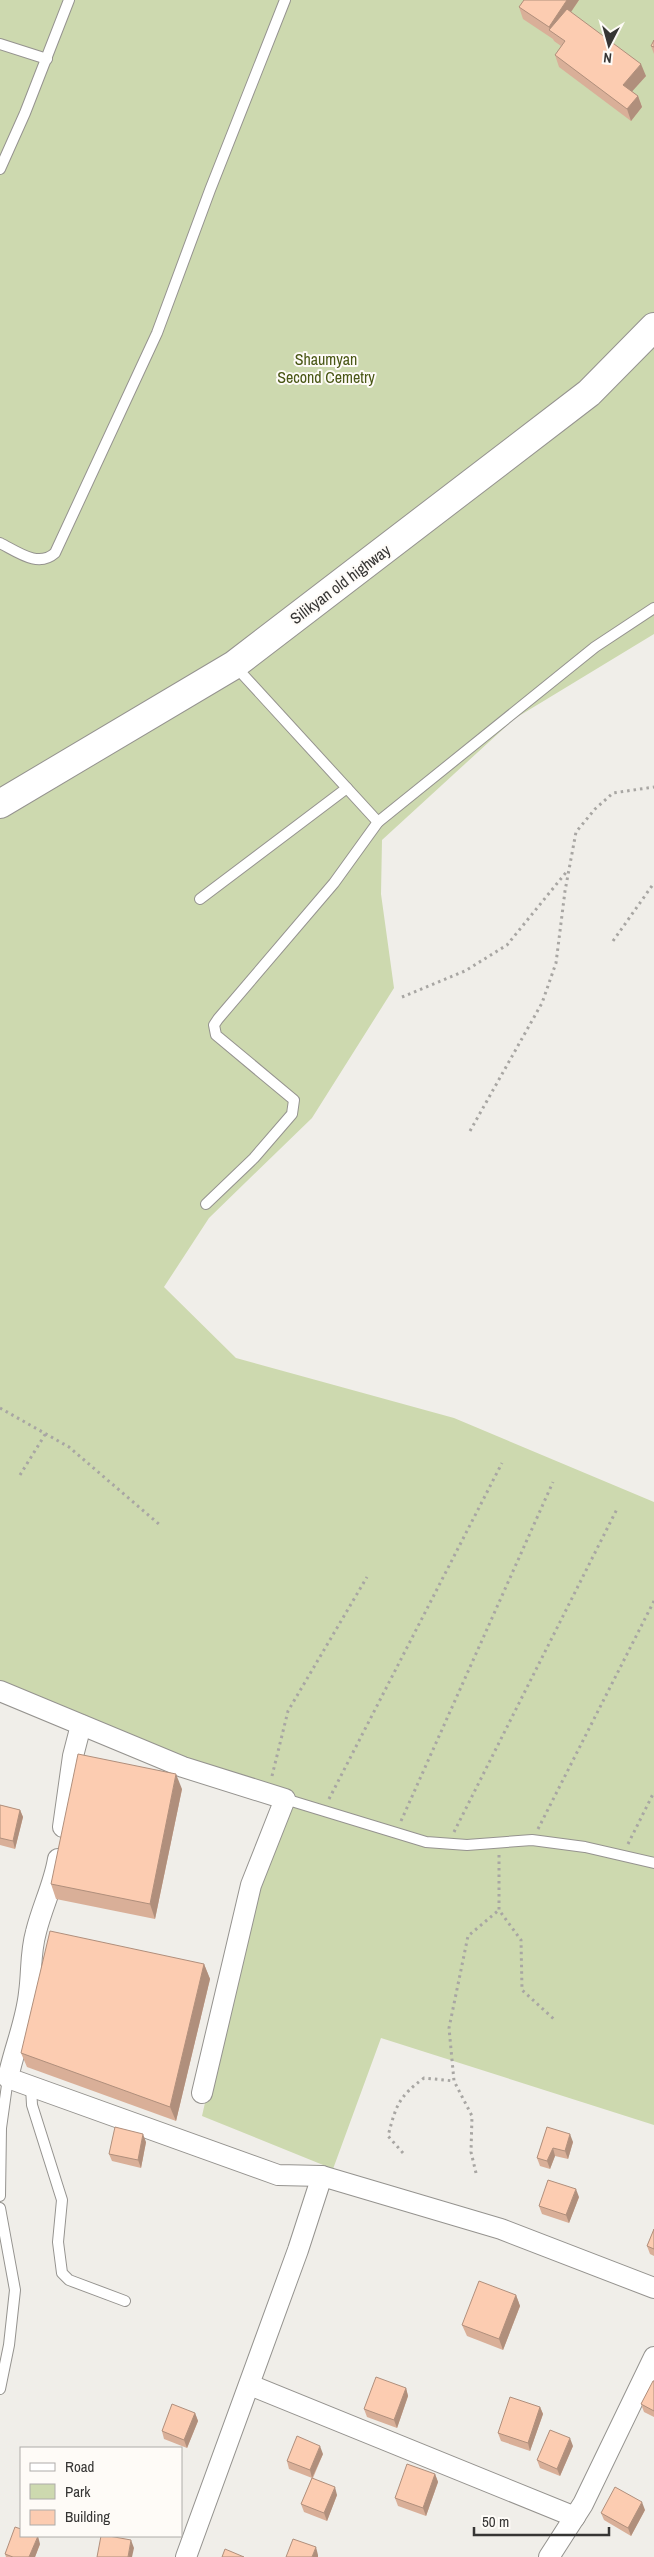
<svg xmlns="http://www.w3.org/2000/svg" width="654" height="2557" font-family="'Archivo Narrow',sans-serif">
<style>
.green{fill:#cdd9af}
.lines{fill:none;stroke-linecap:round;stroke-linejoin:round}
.lane-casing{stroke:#95938f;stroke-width:12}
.street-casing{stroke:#95938f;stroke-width:22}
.secondary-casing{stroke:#95938f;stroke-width:30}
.path{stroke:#a8a6a3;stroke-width:3;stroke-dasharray:2.5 4;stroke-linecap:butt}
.lane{stroke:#fff;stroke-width:10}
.street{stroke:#fff;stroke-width:20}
.secondary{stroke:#fff;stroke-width:28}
.wall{fill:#d9af98}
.shaded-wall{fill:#b08f7c}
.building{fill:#fcccb1;stroke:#b08f7c}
.labels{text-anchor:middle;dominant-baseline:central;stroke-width:4;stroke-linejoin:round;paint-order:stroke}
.park-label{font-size:16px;fill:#495715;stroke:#fefbf7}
.street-label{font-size:16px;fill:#363534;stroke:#fefbf7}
</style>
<rect width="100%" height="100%" fill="#f0eee9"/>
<!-- green -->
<polygon class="green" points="0,0 654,0 654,634 514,719 382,840 381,894 394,988 312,1118 209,1218 164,1287 236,1358 454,1418 654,1502 654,2125 381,2038 333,2169 202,2116 245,1926 288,1808 0,1700"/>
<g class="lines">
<defs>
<g id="lane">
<polyline points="0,44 47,59"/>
<polyline points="0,169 25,113 69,0"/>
<path d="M 0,543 C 18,552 38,568 55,553 L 157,333 L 210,190 L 285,0"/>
<polyline points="235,666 378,822"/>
<polyline points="200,899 347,788"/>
<polyline points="206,1204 254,1158 292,1114 294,1100 216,1035 214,1025 218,1019 334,883 378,822 595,647 654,608"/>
<polyline points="285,1799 426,1842 467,1845 532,1840 585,1847 654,1863"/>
<polyline points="31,2087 32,2105 62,2200 58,2242 62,2273 69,2280 125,2301"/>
<polyline points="0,2196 1,2128 8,2078"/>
<polyline points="0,2208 15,2290 9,2345 0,2389"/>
</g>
<g id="street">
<polyline points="0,1691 183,1767 285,1799 251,1885 202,2093"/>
<polyline points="63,1827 73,1756 81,1725"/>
<path d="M 58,1859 C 54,1884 42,1907 36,1932 C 30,1953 32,1972 29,1993 C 26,2022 14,2049 8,2078 L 278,2175 L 322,2176 L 501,2229 L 654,2288"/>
<polyline points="250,2385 575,2517"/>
<polyline points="186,2557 298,2250 322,2176"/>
<polyline points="549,2557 583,2504 654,2357"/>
</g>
<polyline id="secondary" points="0,804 234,665 589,393 654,327"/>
</defs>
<!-- lane casing -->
<use href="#lane" class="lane-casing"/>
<!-- street casing -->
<use href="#street" class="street-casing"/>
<!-- secondary casing -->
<use href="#secondary" class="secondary-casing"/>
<!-- path -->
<g class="path">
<polyline points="613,941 654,883"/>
<polyline points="402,997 465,971 507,945 568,870"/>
<polyline points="470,1131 542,1003 556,963 565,891 576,832 595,809 613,793 654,787"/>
<polyline points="0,1408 69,1447 160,1525"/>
<polyline points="20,1475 46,1433"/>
<polyline points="272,1776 288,1711 367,1577"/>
<polyline points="329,1799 502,1463"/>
<polyline points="401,1821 553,1482"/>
<polyline points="538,1829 654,1601"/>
<polyline points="454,1832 617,1509"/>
<polyline points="628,1844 654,1792"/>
<polyline points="499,1855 499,1910 521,1940 522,1990 556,2021"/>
<path d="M 403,2153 L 388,2136 C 396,2106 398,2097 424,2078 L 454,2081"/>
<polyline points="476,2173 471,2152 472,2116 454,2081 449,2028 468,1936 499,1910"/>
</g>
<!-- lane -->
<use href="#lane" class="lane"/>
<!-- street -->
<use href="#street" class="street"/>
<!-- secondary -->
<use href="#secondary" class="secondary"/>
</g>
<!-- wall -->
<g class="wall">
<polygon points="524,0 579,0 571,12 646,76 632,91 638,96 642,107 631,121 559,67 555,55 561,46 554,41 553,39 523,19 519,7"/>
<polygon points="654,40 654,54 651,46"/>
<polygon points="182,1789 155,1919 56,1899 51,1884"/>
<polygon points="0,1805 20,1810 23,1817 15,1849 0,1845"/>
<polygon points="204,1964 210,1979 176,2121 27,2067 21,2053"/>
<polygon points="547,2127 573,2142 568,2159 555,2156 550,2169 540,2166 537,2158"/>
<polygon points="146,2142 141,2168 112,2161 109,2154"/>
<polygon points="579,2197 569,2223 542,2214 539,2206"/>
<polygon points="654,2229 654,2256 650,2254 647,2246"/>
<polygon points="516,2295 520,2306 503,2350 467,2336 462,2325"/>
<polygon points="654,2381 654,2417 644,2412 641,2404"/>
<polygon points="406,2388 408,2396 397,2428 367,2417 364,2409"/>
<polygon points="540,2407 543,2414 530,2451 501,2441 498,2433"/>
<polygon points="195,2413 198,2421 187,2448 164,2439 162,2431"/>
<polygon points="573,2446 560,2476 540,2468 537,2460"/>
<polygon points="323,2454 313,2478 337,2495 327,2521 304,2512 301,2504 312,2478 289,2469 287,2461"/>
<polygon points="435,2474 438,2482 426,2516 398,2506 395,2498"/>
<polygon points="645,2510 631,2536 604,2520 601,2513"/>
<polygon points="40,2544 35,2557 6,2557 5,2554"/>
</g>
<!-- shaded-wall -->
<g class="shaded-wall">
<polygon points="567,0 579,0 556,34 550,30 549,27"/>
<polygon points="641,64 646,76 628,96 623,85"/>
<polygon points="638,96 642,107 631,121 627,109"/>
<polygon points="176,1774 182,1789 155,1919 150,1904"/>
<polygon points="20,1810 23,1817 15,1849 13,1841"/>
<polygon points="204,1964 210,1979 176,2121 170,2107"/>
<polygon points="143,2134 146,2142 141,2168 138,2160"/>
<polygon points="570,2134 573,2142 568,2159 565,2151"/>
<polygon points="553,2148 555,2156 550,2169 547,2161"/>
<polygon points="576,2189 579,2197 569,2223 566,2215"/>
<polygon points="516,2295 520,2306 503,2350 499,2339"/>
<polygon points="406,2388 408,2396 397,2428 394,2420"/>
<polygon points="540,2407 543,2414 530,2451 528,2443"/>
<polygon points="195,2413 198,2421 187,2448 184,2440"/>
<polygon points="570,2438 573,2446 560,2476 557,2469"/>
<polygon points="320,2446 323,2454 312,2478 310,2470"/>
<polygon points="435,2474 438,2482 426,2516 423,2508"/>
<polygon points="335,2487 337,2495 327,2521 324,2513"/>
<polygon points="642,2502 645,2510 631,2536 628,2528"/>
<polygon points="38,2536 40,2544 35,2557 29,2557"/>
<polygon points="131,2540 134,2548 132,2557 128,2557"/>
<polygon points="316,2547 318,2555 318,2557 312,2557"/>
</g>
<!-- building -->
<g class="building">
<polygon points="524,0 567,0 549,27 519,7"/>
<polygon points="567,9 641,64 623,85 638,96 627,109 555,55 565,41 549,30"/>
<polygon points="654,40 654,47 651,46"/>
<polygon points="78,1754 176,1774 150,1904 51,1884"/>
<polygon points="0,1805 20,1810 13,1841 0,1838"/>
<polygon points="50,1931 204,1964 170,2107 21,2053"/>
<polygon points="115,2127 143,2134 138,2160 109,2154"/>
<polygon points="547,2127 570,2134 565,2151 553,2148 547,2161 537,2158"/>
<polygon points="548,2180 576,2189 566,2215 539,2206"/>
<polygon points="654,2229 654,2249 647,2246"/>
<polygon points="479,2281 516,2295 499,2339 462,2325"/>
<polygon points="376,2377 406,2388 394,2420 364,2409"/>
<polygon points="653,2381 654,2381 654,2411 641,2404"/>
<polygon points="510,2397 540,2407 528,2443 498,2433"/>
<polygon points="172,2404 195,2413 184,2440 162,2431"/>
<polygon points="550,2430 570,2438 557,2469 537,2460"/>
<polygon points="297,2436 320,2446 310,2470 287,2461"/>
<polygon points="407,2464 435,2474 423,2508 395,2498"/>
<polygon points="312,2478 335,2487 324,2513 301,2504"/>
<polygon points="615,2487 642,2502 628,2528 601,2513"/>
<polygon points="15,2527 21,2529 21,2536 38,2536 29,2557 13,2557 5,2554"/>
<polygon points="101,2536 109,2536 131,2540 128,2557 97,2557"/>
<polygon points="293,2539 316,2547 312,2557 286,2557"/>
<polygon points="225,2549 244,2557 222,2557"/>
</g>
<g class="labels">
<!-- park labels -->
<g class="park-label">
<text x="326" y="359">Shaumyan<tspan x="326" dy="18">Second Cemetry</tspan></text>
</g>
<!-- street labels -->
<g class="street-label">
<text transform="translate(340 584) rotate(-37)">Silikyan old highway</text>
</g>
</g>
<!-- legend -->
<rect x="20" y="2447" width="162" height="90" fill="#fefbf7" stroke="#aeaca9"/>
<rect x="30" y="2463" width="25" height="8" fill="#ffffff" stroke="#aeaca9"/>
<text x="65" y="2472" font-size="15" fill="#363534">Road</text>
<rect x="30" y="2484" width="25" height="15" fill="#cdd9af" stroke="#aeaca9"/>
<text x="65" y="2497" font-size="15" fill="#363534">Park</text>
<rect x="30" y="2510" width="25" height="15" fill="#fcccb1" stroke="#aeaca9"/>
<text x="65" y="2522" font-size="15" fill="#363534">Building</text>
<!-- north arrow -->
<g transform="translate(609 45) rotate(186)" stroke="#fefbf7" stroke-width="4" paint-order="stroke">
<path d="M0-4L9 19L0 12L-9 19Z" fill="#363534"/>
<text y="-8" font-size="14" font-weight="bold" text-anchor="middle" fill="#363534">N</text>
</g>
<!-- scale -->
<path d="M474 2527v8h135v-8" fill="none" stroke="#363534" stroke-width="2.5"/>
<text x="482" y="2527" font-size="15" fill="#363534" stroke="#fefbf7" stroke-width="4" paint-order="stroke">50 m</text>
</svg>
